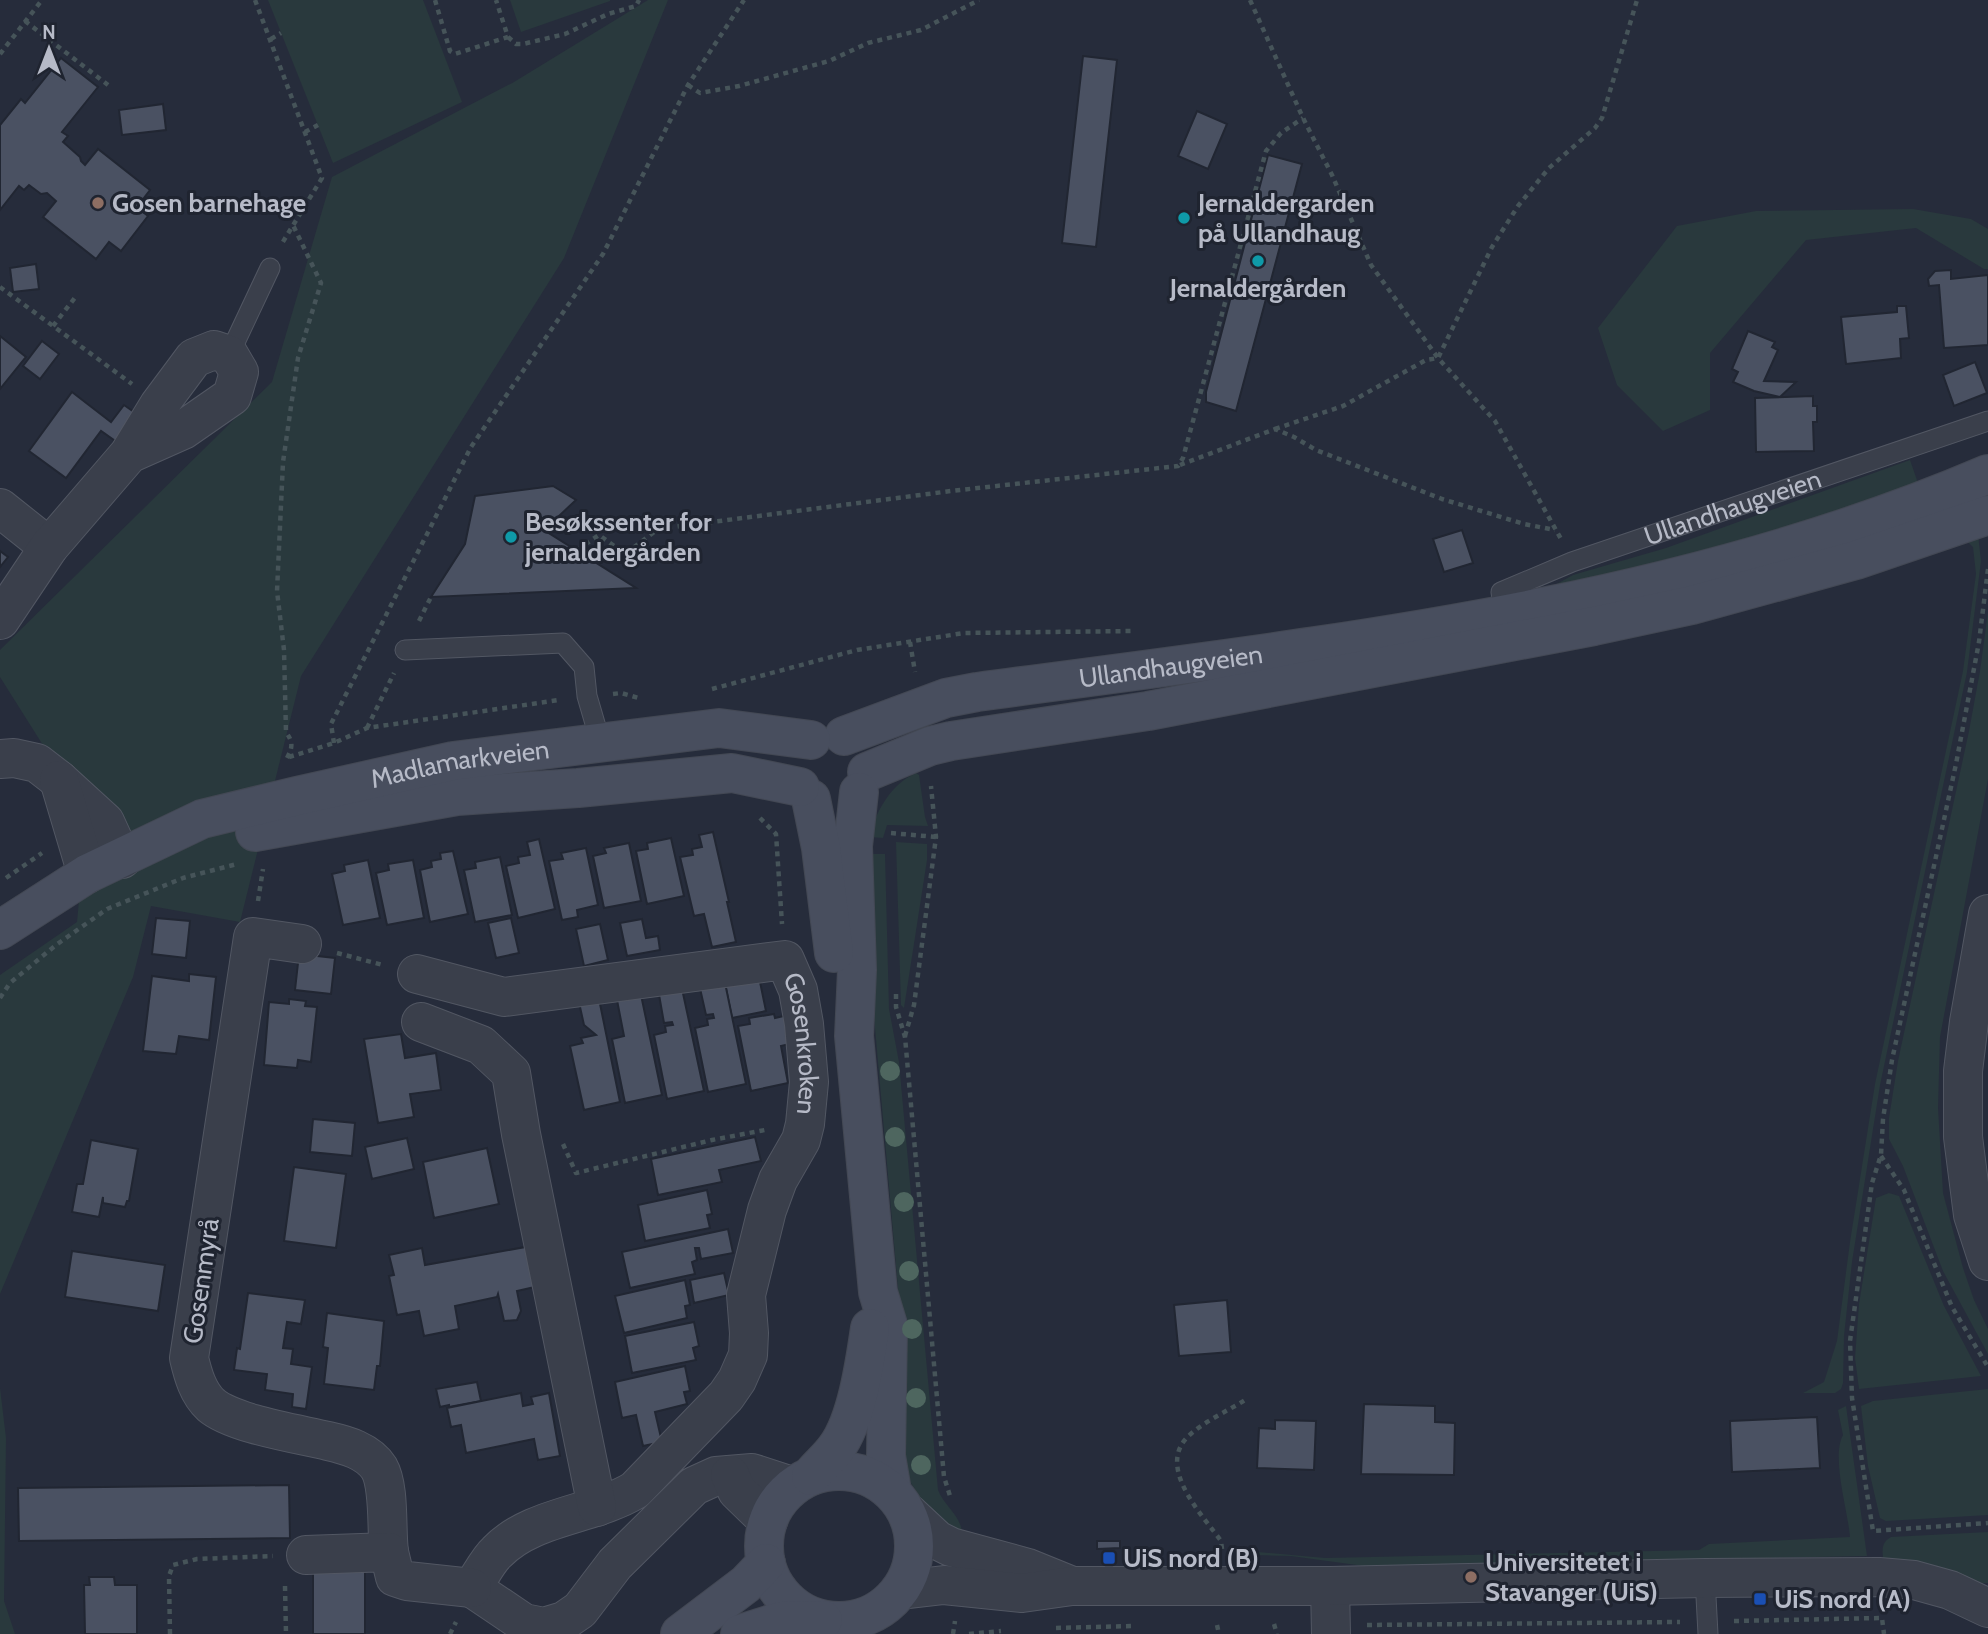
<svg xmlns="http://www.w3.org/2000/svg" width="1988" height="1634" font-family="Cabin,sans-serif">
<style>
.green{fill:#29393d}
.building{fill:#4a5162;stroke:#212632;stroke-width:2}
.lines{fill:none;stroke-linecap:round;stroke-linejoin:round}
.service-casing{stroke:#525763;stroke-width:21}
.minor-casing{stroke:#525763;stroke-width:40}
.secondary-casing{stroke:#434854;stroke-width:40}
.path{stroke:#465459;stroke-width:4.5;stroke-dasharray:5 5;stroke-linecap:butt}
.service{stroke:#3a3f4b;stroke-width:19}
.minor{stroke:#3a3f4b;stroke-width:38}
.secondary{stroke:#484e5e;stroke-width:38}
.tree{fill:#4e665f}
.education-dot{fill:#8d6e63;stroke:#1f2430;stroke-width:2.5}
.culture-dot{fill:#0f9aa8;stroke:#1f2430;stroke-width:2.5}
.transit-dot{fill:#1a4fb4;stroke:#1f2430;stroke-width:2.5}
.labels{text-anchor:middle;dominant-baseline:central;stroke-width:6;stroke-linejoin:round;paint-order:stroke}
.poi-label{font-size:26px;font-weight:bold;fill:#b6bac7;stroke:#1f2430;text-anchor:start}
.street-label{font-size:26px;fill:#b6bac7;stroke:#1f2430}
</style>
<rect width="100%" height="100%" fill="#262c3b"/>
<!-- green -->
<g class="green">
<polygon points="268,0 423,0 462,102 333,163"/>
<polygon points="510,0 610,0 610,1 521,32"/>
<polygon points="648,0 668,0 564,258 301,676 240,922 151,906 133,977 0,1294 0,975 77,922 87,815 0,677 0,650 272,382 332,177 514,82"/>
<polygon points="1913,209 1971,219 1988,229 1988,269 1984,269 1916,228 1806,240 1710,353 1710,410 1663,431 1617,385 1598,328 1677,226 1756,211"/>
<polygon points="1910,460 1919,486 1767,542 1555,585 1573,575 1666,548"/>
<polygon points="1978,534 1981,561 1967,672 1880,1085 1852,1262 1844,1336 1843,1383 1841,1389 1835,1393 1803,1393 1824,1382 1837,1341 1850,1242 1875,1084 1963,671 1976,574 1973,547 1966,540"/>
<polygon points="1988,612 1988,779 1940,1037 1938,1108 1943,1193 1963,1268 1974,1300 1988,1329 1988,1354 1943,1271 1903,1166 1889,1139 1889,1118 1898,1061 1969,731 1980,671"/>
<path d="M 916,773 L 919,775 L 925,817 L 928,826 L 887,825 L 883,838 L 869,837 C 877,810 890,785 916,773 Z"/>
<polygon points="896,842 927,844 927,860 904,1008 901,1005"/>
<path d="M 868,854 L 885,854 L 889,1009 L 899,1062 L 938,1490 C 945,1508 964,1517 962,1538 L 924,1504 L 911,1483 L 902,1453 L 900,1311 L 869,960 Z"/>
<polygon points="1889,1193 1899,1196 1944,1306 1981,1376 1859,1389 1855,1358 1859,1304 1876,1198"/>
<polygon points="0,1388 6,1438 4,1601 15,1634 0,1634"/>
<polygon points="1988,1389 1988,1515 1886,1521 1880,1518 1868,1466 1861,1406 1873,1401"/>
<path d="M 1846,1406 L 1867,1556 L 1364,1566 L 1291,1556 L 1256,1555 L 1256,1549 L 1258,1552 L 1325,1558 L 1699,1550 L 1709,1544 L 1850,1537 C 1848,1511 1831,1457 1843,1435 L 1838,1410 Z"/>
<path d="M 1988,1532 L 1988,1583 L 1982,1583 L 1922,1562 L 1883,1558 C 1882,1548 1882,1542 1891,1537 Z"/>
</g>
<!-- building -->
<g class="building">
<polygon points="1083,56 1117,60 1096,247 1062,243"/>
<polygon points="61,58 98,87 62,132 68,136 63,142 80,157 81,161 85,165 98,149 150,190 137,207 148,216 121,251 109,242 96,259 43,217 56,201 47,193 41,194 29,185 24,190 19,186 0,210 0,125 21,99 25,103"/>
<polygon points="163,104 166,130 122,135 119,110"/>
<polygon points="1197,111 1227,124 1208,169 1178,156"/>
<polygon points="1268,155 1302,164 1236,411 1206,402 1206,392"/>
<polygon points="36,264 39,289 13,292 10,268"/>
<polygon points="1951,270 1951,279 1988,275 1988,345 1944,348 1939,285 1929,286 1928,279 1935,271"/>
<polygon points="1897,306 1906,306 1909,338 1900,339 1901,358 1846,364 1841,317 1897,312"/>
<polygon points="1748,331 1775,342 1772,347 1778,350 1764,381 1796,382 1780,397 1754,391 1733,382 1738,372 1732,369"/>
<polygon points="0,336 26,357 0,389"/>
<polygon points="42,341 59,354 40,379 23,366"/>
<polygon points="1975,362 1987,393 1954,406 1943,375"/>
<polygon points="72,392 111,422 124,405 141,417 121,445 101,431 66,478 29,451"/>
<polygon points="1813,396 1813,406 1817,406 1817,422 1813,422 1814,451 1756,452 1755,398"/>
<polygon points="553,486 576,500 544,530 636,588 431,597 465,544 475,496"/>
<polygon points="1462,530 1473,563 1444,572 1433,539"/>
<polygon points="0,551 8,557 0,567"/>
<polygon points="713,832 729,902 727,902 736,942 712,947 704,914 694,916 680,857 693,855 692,849 702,847 699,835"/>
<polygon points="671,838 684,896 647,904 636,851 648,849 647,843"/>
<polygon points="539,839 555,909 518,918 506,866 519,863 518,857 530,855 527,842"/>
<polygon points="629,843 641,901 604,908 593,856 606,853 604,848"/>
<polygon points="586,848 598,905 577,910 578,917 562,920 549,861 563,859 561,853"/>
<polygon points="453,851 468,914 430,922 420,870 432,867 431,861 441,859 440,853"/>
<polygon points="500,857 512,915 475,922 464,870 476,868 475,862"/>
<polygon points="368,860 380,918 343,925 332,874 345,871 344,865"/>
<polygon points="413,860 424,918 387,925 376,873 389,870 388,864"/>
<polygon points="156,918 190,921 186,958 152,954"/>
<polygon points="511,918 519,953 496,958 488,923"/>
<polygon points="642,919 646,938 658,936 660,950 627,956 620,923"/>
<polygon points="600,924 608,960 584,966 576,929"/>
<polygon points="299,954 335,958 331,994 295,990"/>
<polygon points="189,974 216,977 209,1040 179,1036 176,1054 143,1051 152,976 189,981"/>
<polygon points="759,977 766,1011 732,1018 725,984"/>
<polygon points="724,978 746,1084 708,1092 695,1028 708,1025 707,1019 714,1018 713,1014 706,1015 699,984"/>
<polygon points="681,984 704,1091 667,1099 654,1035 666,1032 665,1026 673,1025 672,1022 664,1023 658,989"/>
<polygon points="640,990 662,1095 625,1103 612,1039 624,1036 616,995"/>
<polygon points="598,994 620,1102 584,1110 570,1046 583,1043 581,1038 596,1035 584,1025 578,998"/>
<polygon points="289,999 306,1001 305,1006 317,1007 311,1062 298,1060 297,1068 264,1065 269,1002 289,1004"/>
<polygon points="774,1014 775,1018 788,1015 794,1043 781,1046 788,1083 751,1091 738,1026 750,1024 749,1018"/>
<polygon points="401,1034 405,1058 436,1053 441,1090 410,1094 414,1117 378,1123 364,1039"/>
<polygon points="313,1119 355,1123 352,1156 310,1152"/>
<polygon points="755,1137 761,1161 719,1170 722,1182 658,1195 651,1159"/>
<polygon points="407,1138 414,1169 372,1179 365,1147"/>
<polygon points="91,1140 138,1149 129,1201 127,1201 125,1207 103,1203 103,1197 99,1217 72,1212 77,1184 83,1184"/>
<polygon points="487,1148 499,1204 434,1218 423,1162"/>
<polygon points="294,1167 346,1174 336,1248 284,1241"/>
<polygon points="707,1190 712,1214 707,1215 710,1228 645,1241 638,1205"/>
<polygon points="728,1229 733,1253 701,1259 699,1248 695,1248 697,1260 692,1262 695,1274 630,1288 622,1252"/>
<polygon points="531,1246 539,1286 517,1291 521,1311 517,1320 504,1321 498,1294 497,1297 455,1306 459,1329 424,1336 419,1311 397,1315 389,1276 394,1275 389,1255 422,1248 425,1265"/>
<polygon points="72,1251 165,1265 158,1311 65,1297"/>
<polygon points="724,1273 729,1295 694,1303 690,1280"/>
<polygon points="685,1280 690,1305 685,1306 687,1318 624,1333 615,1296"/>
<polygon points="248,1293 305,1300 301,1324 287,1322 283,1348 293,1349 291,1364 312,1367 306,1409 292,1407 293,1394 265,1390 267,1374 234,1370 237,1348 240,1349"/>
<polygon points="1227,1300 1231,1352 1179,1356 1174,1305"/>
<polygon points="327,1313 384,1321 380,1366 377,1366 374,1390 324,1384 328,1348 323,1347"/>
<polygon points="694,1322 699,1346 693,1348 696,1360 632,1373 625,1336"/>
<polygon points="685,1366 690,1391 684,1392 687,1404 655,1412 662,1442 643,1446 636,1415 622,1418 615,1382"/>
<polygon points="477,1382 481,1401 449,1407 449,1405 440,1407 436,1389"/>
<polygon points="521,1393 523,1406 533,1404 531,1397 549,1393 560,1456 538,1460 534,1439 466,1453 461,1425 451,1427 447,1408"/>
<polygon points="1364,1404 1435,1406 1435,1422 1455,1423 1454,1475 1361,1474"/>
<polygon points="1817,1417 1820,1468 1732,1472 1730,1421"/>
<polygon points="1275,1420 1316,1421 1314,1470 1257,1468 1259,1428 1275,1429"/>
<polygon points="289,1485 290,1538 19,1541 18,1488"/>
<polygon points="1097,1541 1120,1541 1120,1548 1097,1549"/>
<polygon points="365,1561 365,1634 313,1634 313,1562"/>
<polygon points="89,1577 114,1577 115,1585 137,1585 137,1634 85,1634 84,1585 90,1585"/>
</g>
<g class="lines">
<defs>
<g id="service">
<polyline points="229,355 270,268"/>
<path id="s1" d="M 1505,620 L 1501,592 L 1572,562 L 1988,421"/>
<polyline points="405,650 563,643 584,667 587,696 601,744"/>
<polyline points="1705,1578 1708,1634"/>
</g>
<g id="minor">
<polyline points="0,508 49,547"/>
<polyline points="0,620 49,547 129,454 159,405 194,358 214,350 229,355 239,372 232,396 183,430 129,454"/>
<polyline points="0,759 14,758 37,763 59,780 105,822 122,859"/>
<polyline points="59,780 87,874"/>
<polyline points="1988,914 1969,1022 1963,1071 1963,1137 1973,1215 1988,1261"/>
<path d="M 302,944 L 253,937 L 189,1358 C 193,1375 198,1393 211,1405 C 233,1424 299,1434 328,1441 C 346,1445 368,1451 379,1468 C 390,1487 386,1529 389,1552"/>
<path id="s2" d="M 417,974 L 504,997 L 785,960 L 798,990 L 804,1024 L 809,1082 L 805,1124 L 801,1140 L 778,1180 L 767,1210 L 746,1295 L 749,1333 L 748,1355 L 737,1380 L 726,1396 L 635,1490 C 594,1515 531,1516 497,1552 C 487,1561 480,1577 472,1588 L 524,1623 L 544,1627 L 564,1621 L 580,1610 L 615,1564 L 694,1486 L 716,1476 L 752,1473 L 792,1486"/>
<polyline points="421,1022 481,1045 511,1073 521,1134 597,1507"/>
<polyline points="730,1475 737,1491 768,1521"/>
<polyline points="908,1513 937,1540 951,1547 1028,1568 1070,1585"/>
<polyline points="306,1555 389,1552 395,1577 407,1581 472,1588"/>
<polyline points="1330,1586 1331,1634"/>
<polyline points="901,1590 944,1585 1022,1593 1072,1586 1330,1586 1705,1578 1879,1577 1914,1580 1950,1590 1988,1608"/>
</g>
<g id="secondary">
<path id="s3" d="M 844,736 L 946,698 L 977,692 C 1318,646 1668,611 1988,474"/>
<polyline points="867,772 930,746 951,741 1148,711 1594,626 1692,605 1856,560 1988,515"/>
<polyline points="859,792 853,846 857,970 854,1036 878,1292 888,1325 886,1456 892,1491"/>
<polyline points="811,799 821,848 834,953"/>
<polyline points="255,832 457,796 578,788 732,773 800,787"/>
<path id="s4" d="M 0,930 L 87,874 L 202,819 L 297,796 L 453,761 L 719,728 L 811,740"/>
<circle cx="839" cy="1546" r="75"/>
<path d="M 811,1476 C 819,1466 829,1458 836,1448 C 857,1420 865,1362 870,1328"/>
<polyline points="680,1634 746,1584 766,1563"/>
<polyline points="740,1634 781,1621 823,1620"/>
</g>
</defs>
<!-- service casing -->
<use href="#service" class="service-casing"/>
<!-- minor casing -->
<use href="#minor" class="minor-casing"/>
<!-- secondary casing -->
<use href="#secondary" class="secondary-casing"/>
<!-- path -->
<g class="path">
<polyline points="255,0 322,178 281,245"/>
<polyline points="435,0 450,51 455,54 508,37 496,0"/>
<polyline points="1250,0 1303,118 1332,175 1371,265 1438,358 1495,421 1561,539"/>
<polyline points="25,21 108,85"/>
<polyline points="508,37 516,44 523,44 565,34 608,14 636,6 639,0"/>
<polyline points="271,39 281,33"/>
<polyline points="0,54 42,0"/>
<polyline points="688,85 700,93 739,86 829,61 868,43 921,30 979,0"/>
<polyline points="305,132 318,125"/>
<polyline points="0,287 132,384"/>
<polyline points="53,326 77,295"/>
<polyline points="1275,429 1343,406 1426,360 1438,358 1492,247 1518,206 1549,168 1595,128 1602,118 1637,0"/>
<polyline points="1180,465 1275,429 1294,437 1316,450 1442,499 1524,524 1555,530"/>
<polyline points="577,550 599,535 625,554 658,529 951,491 1178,466 1183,458 1266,151 1281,133 1303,118"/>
<polyline points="1988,569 1979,642 1956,764 1892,1060 1883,1119 1881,1155 1872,1183 1850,1341 1852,1398 1873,1531 1988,1523"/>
<polyline points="419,621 431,597"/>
<polyline points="910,642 915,672"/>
<polyline points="712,689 857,650 964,633 1134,631"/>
<polyline points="613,694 621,693 642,699"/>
<polyline points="367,728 394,673"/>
<polyline points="334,743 331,724 471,447 603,254 688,85 744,0"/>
<polyline points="289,757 334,743 367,728 559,700"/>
<path d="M 287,758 C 293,747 293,742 286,732 L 284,650 L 277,591 L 283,462 L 298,358 L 321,283 L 293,225"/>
<polyline points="760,818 776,834 782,924"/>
<polyline points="891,833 936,837"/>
<polyline points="6,878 42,853"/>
<polyline points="258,901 263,869"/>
<polyline points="337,953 383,965"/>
<polyline points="896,994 896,1007 905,1037 944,1477 951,1499"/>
<polyline points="0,998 10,983 56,945 107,909 183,878 237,864"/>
<polyline points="905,1036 914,1005 936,837 931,786"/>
<polyline points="563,1144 576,1173 712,1140 765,1130"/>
<polyline points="1881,1156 1904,1190 1952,1307 1988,1367"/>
<path d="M 1222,1549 L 1221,1541 C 1204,1517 1163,1475 1182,1444 C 1192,1427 1228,1411 1245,1400"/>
<polyline points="285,1586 286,1634"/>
<polyline points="1734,1621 1882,1618 1884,1634"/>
<polyline points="1274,1624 1277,1634"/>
<polyline points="1217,1625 1219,1634"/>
<polyline points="1367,1625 1680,1622"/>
<polyline points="1056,1628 1131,1626"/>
<polyline points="170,1634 169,1576 173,1565 197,1559 273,1556"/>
<polyline points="450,1634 456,1622"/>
<polyline points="953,1634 955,1621"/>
<polyline points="969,1634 1001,1631"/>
</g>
<!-- service -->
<use href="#service" class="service"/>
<!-- minor -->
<use href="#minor" class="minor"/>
<!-- secondary -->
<use href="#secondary" class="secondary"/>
</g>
<!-- trees -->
<g class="tree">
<circle cx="890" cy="1071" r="10"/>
<circle cx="895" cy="1137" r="10"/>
<circle cx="904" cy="1202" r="10"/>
<circle cx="909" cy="1271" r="10"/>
<circle cx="912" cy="1329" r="10"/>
<circle cx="916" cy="1398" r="10"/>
<circle cx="921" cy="1465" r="10"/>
</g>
<!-- markers -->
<g class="education-dot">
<circle cx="98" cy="203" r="7"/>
<circle cx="1471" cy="1577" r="7"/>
</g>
<g class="culture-dot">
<circle cx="1184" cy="218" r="7"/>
<circle cx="1258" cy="261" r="7"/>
<circle cx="511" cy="537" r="7"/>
</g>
<g class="transit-dot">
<rect x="1102" y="1551" width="14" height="14" rx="3.5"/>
<rect x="1753" y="1592" width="14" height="14" rx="3.5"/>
</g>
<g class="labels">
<!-- poi labels -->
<g class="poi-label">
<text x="112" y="203">Gosen barnehage</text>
<text x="1198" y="203">Jernaldergarden<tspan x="1198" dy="30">på Ullandhaug</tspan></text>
<text x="1258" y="288" text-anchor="middle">Jernaldergården</text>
<text x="525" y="522">Besøkssenter for<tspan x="525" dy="30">jernaldergården</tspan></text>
<text x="1123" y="1558">UiS nord (B)</text>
<text x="1485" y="1562">Universitetet i<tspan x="1485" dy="30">Stavanger (UiS)</tspan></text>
<text x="1774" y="1599">UiS nord (A)</text>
</g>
<!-- street labels -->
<g class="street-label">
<text stroke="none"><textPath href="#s1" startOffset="275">Ullandhaugveien</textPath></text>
<text stroke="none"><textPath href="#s3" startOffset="336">Ullandhaugveien</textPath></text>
<text stroke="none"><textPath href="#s4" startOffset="495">Madlamarkveien</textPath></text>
<text stroke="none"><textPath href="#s2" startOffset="460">Gosenkroken</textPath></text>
<text transform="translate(201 1281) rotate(-82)">Gosenmyrå</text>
</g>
</g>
<!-- north arrow -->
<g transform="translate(49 49)" stroke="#1f2430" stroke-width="5" paint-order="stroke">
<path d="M0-5L12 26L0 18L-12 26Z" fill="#b6bac7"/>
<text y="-10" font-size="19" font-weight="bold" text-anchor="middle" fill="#b6bac7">N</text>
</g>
</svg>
